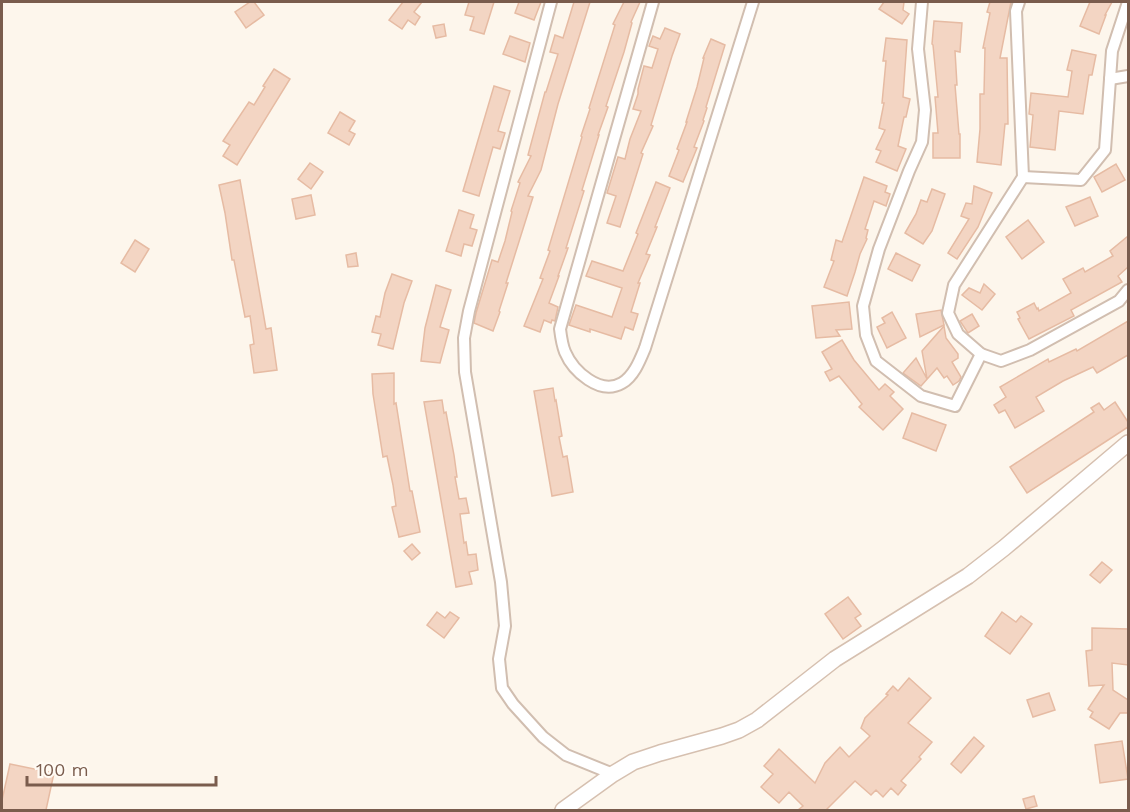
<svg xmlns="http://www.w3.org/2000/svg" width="1130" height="812" font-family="'Work Sans',sans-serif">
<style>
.building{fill:#f3d5c3;stroke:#e6bba3;stroke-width:1.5}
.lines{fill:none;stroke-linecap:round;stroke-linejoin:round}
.minor-casing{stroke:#d1beb0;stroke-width:14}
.secondary-casing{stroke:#d6c0b0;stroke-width:18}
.minor{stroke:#fff;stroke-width:10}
.secondary{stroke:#fff;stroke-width:15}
</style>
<rect width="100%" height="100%" fill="#fdf6ec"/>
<!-- building -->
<g class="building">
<polygon points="250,2 254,2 264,15 246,28 235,12"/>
<polygon points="403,2 422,2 414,12 420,17 415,25 408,20 402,29 389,20"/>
<polygon points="469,2 494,2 484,34 470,30 474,17 465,15"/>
<polygon points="519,2 541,2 534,20 515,13"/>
<polygon points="574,2 590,2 558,104 541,170 528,196 533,197 506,283 508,283 499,311 500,312 493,331 474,323 476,313 492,260 498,262 505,241 512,212 511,211 520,183 518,182 531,156 528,155 545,92 546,92 558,54 550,52 555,35 563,38"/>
<polygon points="624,2 640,2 631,22 632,23 624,52 606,106 608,107 598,135 599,135 582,190 584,191 566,248 568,248 558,276 559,276 549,303 558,307 555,321 552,320 551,323 544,320 540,332 524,326 543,279 540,278 550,251 548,250 582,137 581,136 590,109 589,108 615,25 613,24"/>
<polygon points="884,2 904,2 903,10 909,14 902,24 879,9"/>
<polygon points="990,2 1011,2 1000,58 1007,58 1008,124 1005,124 1001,165 977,162 980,129 980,94 984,94 985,48 983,48 990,13 987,12"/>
<polygon points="1090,2 1112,2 1105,15 1106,15 1099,34 1080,26"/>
<polygon points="934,21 962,23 960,52 955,51 957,85 955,85 959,134 960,134 960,158 933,158 933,133 938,133 935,97 938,97 933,45 932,44"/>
<polygon points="444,24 446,36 436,38 433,26"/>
<polygon points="665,28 680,34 672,56 651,125 653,126 641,153 643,154 620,227 607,223 616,196 607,193 618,157 625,159 630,139 641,111 633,109 638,94 638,89 644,66 652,68 658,49 649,46 653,36 660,39"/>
<polygon points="510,36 530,43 525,62 503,54"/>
<polygon points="886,38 907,40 903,97 910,99 906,117 904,117 898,146 906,149 897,171 876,162 881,151 876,149 885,130 879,128 884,103 882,103 886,61 883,61"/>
<polygon points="711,39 725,45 706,107 707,108 703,120 704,121 694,147 697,148 683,182 669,176 679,150 677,149 687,122 686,122 697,87 704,58 703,58"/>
<polygon points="1072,50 1096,55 1092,75 1089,75 1083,114 1059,111 1055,150 1030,147 1033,115 1029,114 1031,93 1068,97 1072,71 1067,70"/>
<polygon points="274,69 290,79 237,165 223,156 230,145 223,141 249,102 254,105 265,87 263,86"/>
<polygon points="494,86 510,91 498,131 505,133 500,149 493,147 479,196 463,191"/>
<polygon points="340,112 355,121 349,131 355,134 349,145 328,133"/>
<polygon points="310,163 323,172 311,189 298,179"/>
<polygon points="1116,164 1125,180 1102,192 1094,177"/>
<polygon points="864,177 887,186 885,192 890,194 886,206 874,201 865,229 868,230 866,238 867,239 860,254 855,272 847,296 824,287 834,261 831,260 836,240 842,242"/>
<polygon points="240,180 266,329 271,328 277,370 254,373 250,345 254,344 250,316 245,317 234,260 232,260 225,213 219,185"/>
<polygon points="656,182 670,188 655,227 657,227 646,254 650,255 638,283 640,283 631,312 638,314 633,330 625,327 621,339 590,329 590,332 569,325 576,305 612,317 622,288 586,276 592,261 623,271 638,234 636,233"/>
<polygon points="974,186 992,193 978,227 957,259 948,253 969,219 961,216 966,203 972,204"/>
<polygon points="932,189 945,194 932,231 923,244 905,233 916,214 921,200 927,202"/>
<polygon points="311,195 315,215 296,219 292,199"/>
<polygon points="1090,197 1098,216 1075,226 1066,207"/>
<polygon points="459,210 474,215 470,228 477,230 472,246 464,244 461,256 446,251"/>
<polygon points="1028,220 1044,242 1022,259 1006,237"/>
<polygon points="1128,236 1128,267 1118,276 1122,282 1071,310 1074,316 1029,339 1018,319 1020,318 1017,312 1034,303 1037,309 1038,308 1039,311 1071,293 1063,279 1083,268 1085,272 1113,256 1110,251"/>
<polygon points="135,240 149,249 135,272 121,263"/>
<polygon points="356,253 358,266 348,267 346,255"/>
<polygon points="896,253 920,265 912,281 888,269"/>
<polygon points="392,274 412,281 404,303 393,349 378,345 381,334 372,332 376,316 380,317 385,293"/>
<polygon points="984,284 995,294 982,310 962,295 969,288 980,293"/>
<polygon points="436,285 451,290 440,327 449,330 440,363 421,361 425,328"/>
<polygon points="849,302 852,329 836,330 840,336 816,338 812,306"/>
<polygon points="941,310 944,325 920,337 916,314"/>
<polygon points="892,312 906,338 887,348 877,327 885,323 882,318"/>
<polygon points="972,314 979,326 968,333 960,321"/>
<polygon points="1128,321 1128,355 1097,373 1093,367 1063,381 1036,397 1044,411 1015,428 1005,410 999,413 994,405 1006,397 1000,387 1048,359 1049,362 1076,349 1077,351"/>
<polygon points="944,326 946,338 958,354 958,358 952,362 961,377 959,381 953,385 947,376 944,378 937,368 921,386 903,373 916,358 927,379 922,351"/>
<polygon points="842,340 854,360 879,390 885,384 894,392 890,396 903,409 883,430 859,407 862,404 839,376 830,381 825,372 832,369 822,352"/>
<polygon points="394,373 394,404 396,403 410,491 412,491 420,532 399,537 392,507 396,506 393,485 387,456 383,457 373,394 372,374"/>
<polygon points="553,388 555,401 556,400 562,436 559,437 563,457 567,456 573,492 552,496 534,391"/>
<polygon points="442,400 444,413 446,412 454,455 457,477 455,477 459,499 466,498 469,513 460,514 464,543 466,542 468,555 476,554 478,570 469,572 472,584 456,587 424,402"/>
<polygon points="1115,402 1128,422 1128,427 1027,493 1010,467 1094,412 1091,408 1099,403 1104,410"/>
<polygon points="912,413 946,425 936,451 903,438"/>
<polygon points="412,544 420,553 412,560 404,551"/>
<polygon points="1102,562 1112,570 1100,583 1090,575"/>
<polygon points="848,597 861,614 855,618 861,626 843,639 825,614"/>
<polygon points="437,612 445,618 450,612 459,618 444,638 427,625"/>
<polygon points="1002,612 1016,622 1021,616 1032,624 1010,654 985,636"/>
<polygon points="1092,628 1128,629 1128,665 1112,663 1113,690 1128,700 1128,713 1120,713 1109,729 1090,717 1093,712 1088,709 1104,685 1089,686 1086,651 1092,650"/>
<polygon points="909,678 931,698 908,723 932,742 919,757 921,759 901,781 906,785 898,795 891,788 883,797 876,790 871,795 855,781 826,810 798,810 803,806 789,792 779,803 761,787 773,774 764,766 779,749 815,783 825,763 840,747 849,757 870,736 861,728 865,718 888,695 886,694 893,686 898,691"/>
<polygon points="1049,693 1055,710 1033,717 1027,700"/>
<polygon points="974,737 984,746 961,773 951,764"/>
<polygon points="1122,741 1128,779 1100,783 1095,745"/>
<polygon points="10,764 54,773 46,810 2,810 2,800"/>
<polygon points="1034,796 1037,806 1026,809 1023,799"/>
</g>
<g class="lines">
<defs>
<g id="minor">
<polyline points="551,2 469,311 464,338 465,372 501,582 505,626 499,659 502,688 513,704 543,737 566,755 613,774"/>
<path d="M 653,2 L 560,329 C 561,337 562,345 565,352 C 573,371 600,396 622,383 C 634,376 640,360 645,348 L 753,2"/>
<polyline points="922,2 918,49 925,110 922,142 909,171 879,249 863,306 866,335 876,361 921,396 955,406 981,354 1001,361 1030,350 1119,301 1128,290"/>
<polyline points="1110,79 1128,76"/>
<polyline points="1023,177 1081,180 1105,150 1112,51 1128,2"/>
<polyline points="981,354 958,334 948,313 954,285 1023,177 1016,11 1019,2"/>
</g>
<polyline id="secondary" points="563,810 613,774 633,762 660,753 722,736 739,730 757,720 835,659 968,576 1004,548 1128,443"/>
</defs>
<!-- minor casing -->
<use href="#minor" class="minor-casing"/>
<!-- secondary casing -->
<use href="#secondary" class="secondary-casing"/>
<!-- minor -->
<use href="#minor" class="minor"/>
<!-- secondary -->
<use href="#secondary" class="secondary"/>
</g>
<!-- border -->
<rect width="1130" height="812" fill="none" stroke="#7a5c4d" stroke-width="6"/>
<!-- scale -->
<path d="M27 776v9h189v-9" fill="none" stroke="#7a5c4d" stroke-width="3"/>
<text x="36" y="776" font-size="18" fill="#7a5c4d" stroke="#fffaf3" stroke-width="4.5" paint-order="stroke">100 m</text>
</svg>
